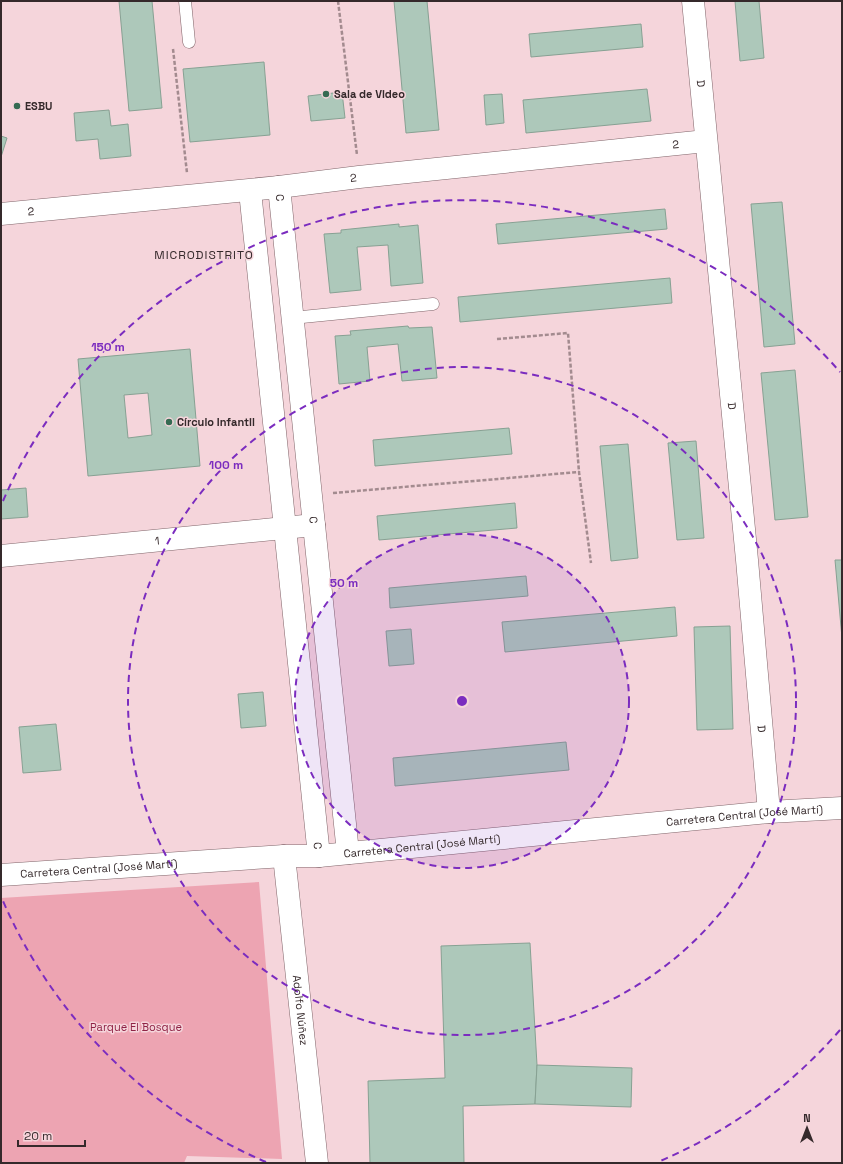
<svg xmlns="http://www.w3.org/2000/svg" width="843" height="1164" font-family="'Space Grotesk',sans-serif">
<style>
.green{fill:#eda4b2}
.building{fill:#adc8ba;stroke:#87a193;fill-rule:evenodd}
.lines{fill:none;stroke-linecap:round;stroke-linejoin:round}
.lane-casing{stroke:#80656a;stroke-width:13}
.street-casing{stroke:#80656a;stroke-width:23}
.secondary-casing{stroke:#80656a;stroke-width:23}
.highway-casing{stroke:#80656a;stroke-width:23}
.path{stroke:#a38b8f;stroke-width:2.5;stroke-dasharray:4 2;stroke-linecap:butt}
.lane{stroke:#fff;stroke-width:12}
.street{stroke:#fff;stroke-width:22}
.secondary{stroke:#fff;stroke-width:22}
.highway{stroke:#fff;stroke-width:22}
.ring{fill:none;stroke:#7b2cbf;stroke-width:2;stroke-dasharray:7 5}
.poi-dot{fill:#356b52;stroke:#f5d5db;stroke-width:1.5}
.labels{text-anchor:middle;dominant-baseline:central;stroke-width:3;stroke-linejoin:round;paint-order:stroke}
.street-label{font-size:11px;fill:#35292b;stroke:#f5d5db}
.poi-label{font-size:11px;font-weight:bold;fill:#35292b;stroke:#f5d5db;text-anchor:start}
.park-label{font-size:11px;fill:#8f2245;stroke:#f5d5db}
.neighbourhood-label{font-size:12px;letter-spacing:1px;fill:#35292b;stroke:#f5d5db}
.centre{fill:#7b2cbf;stroke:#f5d5db;stroke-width:2}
.ring-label{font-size:12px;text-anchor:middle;font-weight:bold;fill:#7b2cbf;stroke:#f5d5db;stroke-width:3;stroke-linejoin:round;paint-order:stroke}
</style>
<rect width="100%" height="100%" fill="#f5d5db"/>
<!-- green -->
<polygon class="green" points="259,882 282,1159 187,1156 184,1163 1,1163 1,898"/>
<!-- building -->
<g class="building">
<polygon points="119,1 152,1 162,108 129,111"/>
<polygon points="394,1 427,1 439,130 406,133"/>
<polygon points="735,1 759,1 764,58 740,61"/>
<polygon points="641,24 643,47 531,57 529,34"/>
<polygon points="264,62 270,135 190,142 183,69"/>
<polygon points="647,89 651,121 526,133 523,100"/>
<polygon points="342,92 345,118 311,121 308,96"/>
<polygon points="502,94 504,123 486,125 484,95"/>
<polygon points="109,110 111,126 128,124 131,156 100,159 98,139 76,141 74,113"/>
<polygon points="1,136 7,138 1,157"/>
<polygon points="782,202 795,344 764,347 751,204"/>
<polygon points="665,209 667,229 498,244 496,224"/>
<polygon points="399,224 399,227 418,225 423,283 391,286 388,245 357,247 361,290 330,293 324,234 341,233 341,230"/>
<polygon points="670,278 672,303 460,322 458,297"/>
<polygon points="408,326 409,328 432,327 437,378 402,381 398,344 367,347 370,381 339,384 335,336 351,335 350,331"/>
<path d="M 190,349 L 200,466 L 88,476 L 78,359 ZM 148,393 L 152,435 L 128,438 L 124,395 Z"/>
<polygon points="795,370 808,517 775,520 761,373"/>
<polygon points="509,428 512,454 375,466 373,440"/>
<polygon points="696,441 704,538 677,540 668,443"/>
<polygon points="628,444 638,558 611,561 600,446"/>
<polygon points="26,488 28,517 1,519 1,490"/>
<polygon points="515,503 517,528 379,540 377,516"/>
<polygon points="835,560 842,560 842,638"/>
<polygon points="526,576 528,596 390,608 389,588"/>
<polygon points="675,607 677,636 505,652 502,622"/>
<polygon points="730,626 733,729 697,730 694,627"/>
<polygon points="411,629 414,664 389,666 386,631"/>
<polygon points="263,692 266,726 241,728 238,694"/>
<polygon points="56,724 61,770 23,773 19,727"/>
<polygon points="566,742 569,770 395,786 393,758"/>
<polygon points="530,943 537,1065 535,1104 463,1106 464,1163 370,1163 368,1081 445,1078 441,946"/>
<polygon points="537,1065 632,1068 631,1107 535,1104"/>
</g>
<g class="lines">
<defs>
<g id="lane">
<polyline points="185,1 189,42"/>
<polyline points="292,318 433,304"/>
</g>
<g id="street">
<path id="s1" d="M 693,1 L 747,560 L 769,812"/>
<path id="s2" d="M 279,187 L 359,177 L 706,141"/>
<path id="s3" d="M 1,556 L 314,525"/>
<path id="s4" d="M 284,856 L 317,1163"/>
</g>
<g id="secondary">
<path id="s5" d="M 250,191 L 319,856"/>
<path id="s6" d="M 1,214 L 279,187 L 348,853"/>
</g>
<g id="highway">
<path id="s7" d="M 1,875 L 284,856 L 319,856 L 769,812 L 842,808"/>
</g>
</defs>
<!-- lane casing -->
<use href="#lane" class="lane-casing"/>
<!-- street casing -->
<use href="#street" class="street-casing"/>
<!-- secondary casing -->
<use href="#secondary" class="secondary-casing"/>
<!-- highway casing -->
<use href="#highway" class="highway-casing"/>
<!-- path -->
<g class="path">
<polyline points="338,1 357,155"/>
<polyline points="173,49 187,173"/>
<polyline points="497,339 568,333 579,472"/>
<polyline points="333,493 579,472 591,563"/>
</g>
<!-- lane -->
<use href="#lane" class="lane"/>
<!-- street -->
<use href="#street" class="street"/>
<!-- secondary -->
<use href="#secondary" class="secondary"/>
<!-- highway -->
<use href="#highway" class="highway"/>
</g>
<!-- distance rings -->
<circle cx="462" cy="701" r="167" fill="#7b2cbf" fill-opacity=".12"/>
<g class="ring">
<circle cx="462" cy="701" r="167"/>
<circle cx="462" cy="701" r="334"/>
<path d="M840 1030A501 501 0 0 1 658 1162M266 1162A501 501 0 0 1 3 901M3 501A501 501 0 0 1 840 372"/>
</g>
<!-- markers -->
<g class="poi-dot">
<circle cx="326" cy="94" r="4"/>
<circle cx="17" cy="106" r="4"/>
<circle cx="169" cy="422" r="4"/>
</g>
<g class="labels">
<!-- street labels -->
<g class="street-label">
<text stroke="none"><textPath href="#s1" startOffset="83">D</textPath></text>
<text stroke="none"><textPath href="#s2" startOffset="399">2</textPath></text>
<text stroke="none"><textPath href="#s2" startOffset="75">2</textPath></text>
<text stroke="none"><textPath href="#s6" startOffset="290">C</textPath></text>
<text stroke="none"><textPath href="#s6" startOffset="30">2</textPath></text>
<text stroke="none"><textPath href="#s1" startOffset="407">D</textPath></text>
<text stroke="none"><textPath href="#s6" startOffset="614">C</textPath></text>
<text stroke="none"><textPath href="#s3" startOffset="157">1</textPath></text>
<text stroke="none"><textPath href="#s1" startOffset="731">D</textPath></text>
<text stroke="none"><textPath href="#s7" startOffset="746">Carretera Central (José Martí)</textPath></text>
<text stroke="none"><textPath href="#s5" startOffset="658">C</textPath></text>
<text stroke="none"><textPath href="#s7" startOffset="422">Carretera Central (José Martí)</textPath></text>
<text stroke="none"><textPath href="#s7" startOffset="98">Carretera Central (José Martí)</textPath></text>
<text stroke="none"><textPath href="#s4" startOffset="155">Adolfo Núñez</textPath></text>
</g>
<!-- poi labels -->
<g class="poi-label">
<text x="334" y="94">Sala de Video</text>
<text x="25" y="106">ESBU</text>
<text x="177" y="422">Círculo Infantil</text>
</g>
<!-- park labels -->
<g class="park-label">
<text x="136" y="1027">Parque El Bosque</text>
</g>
<!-- neighbourhood labels -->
<g class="neighbourhood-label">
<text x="204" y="255">MICRODISTRITO</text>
</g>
</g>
<circle cx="462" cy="701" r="6" class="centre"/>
<g class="ring-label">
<text x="108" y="351">150 m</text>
<text x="226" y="469">100 m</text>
<text x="344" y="587">50 m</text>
</g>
<!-- border -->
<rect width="843" height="1164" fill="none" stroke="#35292b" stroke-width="4"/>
<!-- north arrow -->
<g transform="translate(807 1128)" stroke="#f5d5db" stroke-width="3" paint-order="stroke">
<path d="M0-3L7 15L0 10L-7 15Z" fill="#35292b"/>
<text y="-6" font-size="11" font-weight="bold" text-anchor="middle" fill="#35292b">N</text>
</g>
<!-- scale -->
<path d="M18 1140v6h67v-6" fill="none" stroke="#35292b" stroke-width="2"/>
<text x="24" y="1140" font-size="12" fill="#35292b" stroke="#f5d5db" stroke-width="3" paint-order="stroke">20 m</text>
</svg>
